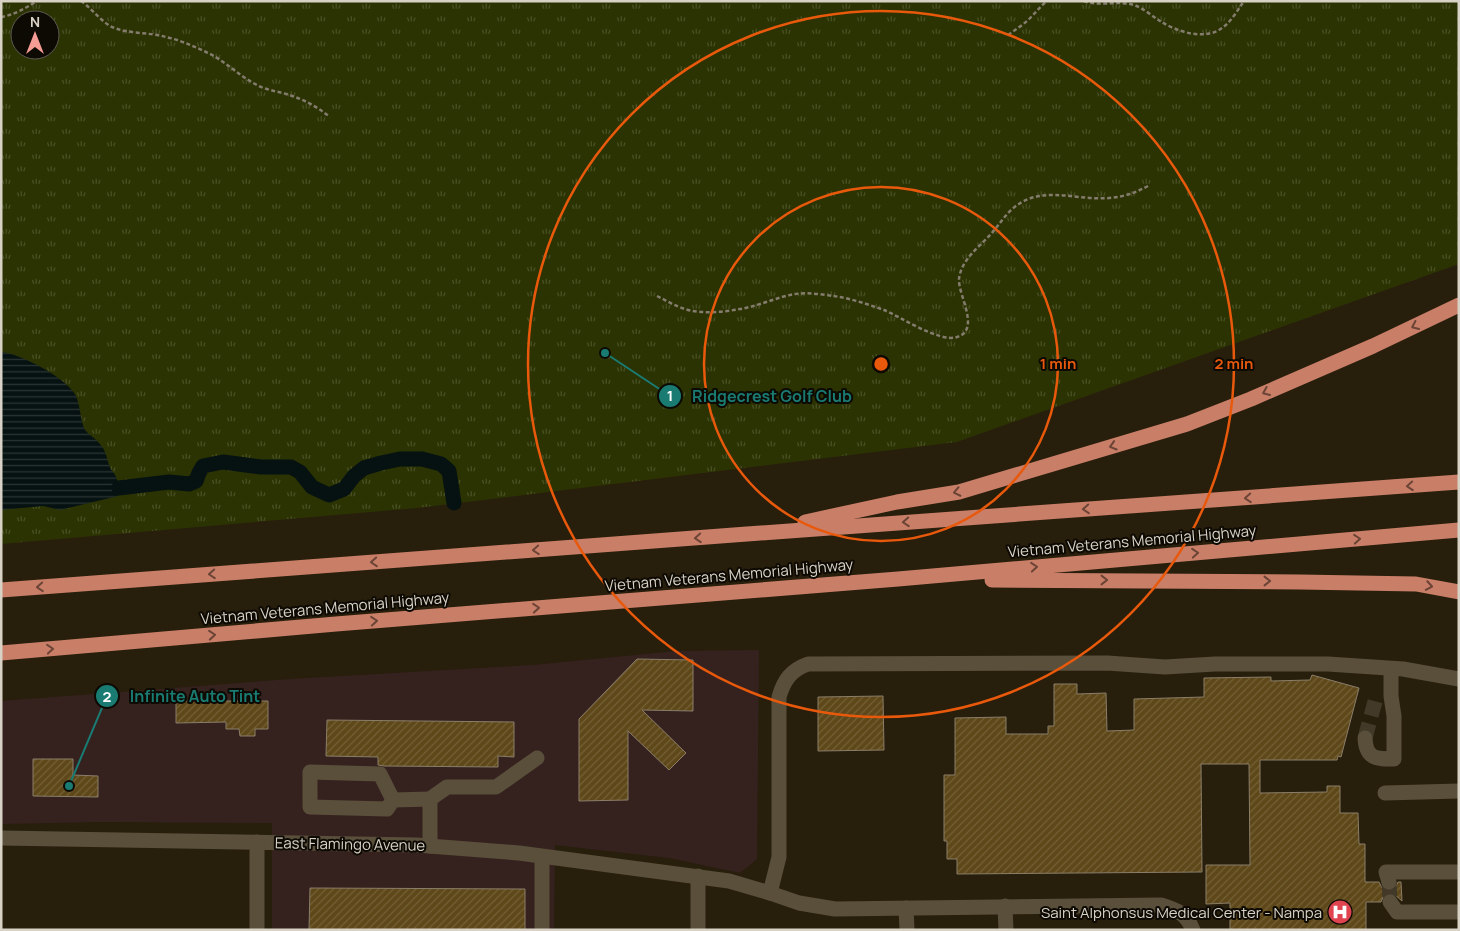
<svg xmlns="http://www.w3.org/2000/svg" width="1460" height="931" font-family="Manrope,sans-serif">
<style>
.commercial{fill:#35221f}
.grass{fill:url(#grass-tufts);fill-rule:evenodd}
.water{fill:url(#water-rules)}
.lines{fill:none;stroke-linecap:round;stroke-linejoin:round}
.canal{stroke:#061212;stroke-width:15}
.building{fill:url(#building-hatch);stroke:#8a7e69}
.minor-tunnel{stroke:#423928;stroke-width:15;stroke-dasharray:15 8;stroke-linecap:butt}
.path{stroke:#847c6d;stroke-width:2.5;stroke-dasharray:4 2.5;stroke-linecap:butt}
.minor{stroke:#5a4f3b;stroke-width:15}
.highway{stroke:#c97e68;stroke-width:15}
.oneway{stroke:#6b4436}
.ring{fill:none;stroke:#e8590c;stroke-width:2.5}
.labels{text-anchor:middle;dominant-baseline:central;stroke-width:4;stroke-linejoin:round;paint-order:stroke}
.street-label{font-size:15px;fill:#d8d2c6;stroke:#0d0903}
.poi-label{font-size:15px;fill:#d8d2c6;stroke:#0d0903;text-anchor:end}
.centre{fill:#e8590c;stroke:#0d0903;stroke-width:2.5}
.ring-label{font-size:15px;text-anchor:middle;font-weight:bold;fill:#e8590c;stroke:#0d0903;stroke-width:4;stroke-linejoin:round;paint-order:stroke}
.leader{fill:none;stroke:#197b72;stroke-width:2}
.callout-dot{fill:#197b72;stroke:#0d0903;stroke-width:2}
.mark-label{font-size:15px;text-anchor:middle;font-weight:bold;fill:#fff}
.callout-label{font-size:16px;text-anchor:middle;font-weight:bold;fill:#197b72;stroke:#0d0903;stroke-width:4;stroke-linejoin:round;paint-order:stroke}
</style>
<defs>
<pattern id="grass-tufts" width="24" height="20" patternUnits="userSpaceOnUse" patternTransform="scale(1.25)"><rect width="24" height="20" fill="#2b3302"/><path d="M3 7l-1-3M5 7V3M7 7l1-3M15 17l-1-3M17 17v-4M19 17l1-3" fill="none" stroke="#495025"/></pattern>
<pattern id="water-rules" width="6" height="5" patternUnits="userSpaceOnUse" patternTransform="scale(1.25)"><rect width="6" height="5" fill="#061212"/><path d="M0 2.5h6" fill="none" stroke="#2a3433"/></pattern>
<pattern id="building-hatch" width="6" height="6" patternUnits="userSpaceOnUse" patternTransform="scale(1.25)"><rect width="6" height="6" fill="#5e4718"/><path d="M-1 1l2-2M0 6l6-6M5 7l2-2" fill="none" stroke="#746138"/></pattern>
</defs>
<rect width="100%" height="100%" fill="#281e0c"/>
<!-- commercial -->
<polygon class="commercial" points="759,650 757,859 740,873 669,858 555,845 554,930 272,930 272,823 100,822 1,824 1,701 291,679 533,665 676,651"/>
<!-- grass -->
<path class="grass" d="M 1,1 L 1459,1 L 1459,264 L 957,442 L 417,508 L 1,544 ZM 20,20 L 50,20 L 50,50 L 20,50 Z"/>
<!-- water -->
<path class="water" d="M 1,352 C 20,353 68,379 76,396 C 80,405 81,423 85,430 C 89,435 95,438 99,443 C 107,451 106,458 110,467 C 111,471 115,473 116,477 C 119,483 119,489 118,496 L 60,510 L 43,506 L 1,510 Z"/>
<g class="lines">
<!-- canal -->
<polyline class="canal" points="119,488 169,482 189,484 196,481 199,473 203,466 223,462 261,467 291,467 300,472 312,487 329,495 344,489 354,476 364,468 381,463 400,459 422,459 441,464 449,471 454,503"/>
</g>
<!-- building -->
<g class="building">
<polygon points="637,659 693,660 693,711 642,710 686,753 669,770 628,731 628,800 579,801 579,719"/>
<polygon points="1312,675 1359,688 1341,757 1338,756 1337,760 1260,760 1260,793 1327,792 1327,786 1340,786 1340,813 1358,813 1359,844 1365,844 1365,882 1379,882 1382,888 1387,891 1395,889 1398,882 1401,882 1402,901 1394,894 1390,893 1384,895 1381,902 1366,902 1366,930 1230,930 1230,903 1206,904 1206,865 1250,865 1249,764 1201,764 1202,872 957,874 957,859 947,859 947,841 944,841 944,775 955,775 955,718 1006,717 1006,734 1048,734 1048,726 1054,726 1054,684 1077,684 1077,694 1106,693 1107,731 1134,730 1134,699 1204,697 1204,678 1271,677 1271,681 1310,680"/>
<polygon points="883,696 884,750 818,751 818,697"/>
<polygon points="176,701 268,701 268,729 255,729 255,736 240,736 239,729 226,729 226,722 176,723"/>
<polygon points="327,720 514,722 514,757 498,756 498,767 384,766 378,765 378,757 326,756"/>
<polygon points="33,759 73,759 73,775 98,776 98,797 33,796"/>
<polygon points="310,888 525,889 525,930 309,930"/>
</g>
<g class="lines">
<!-- minor-tunnel -->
<g class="minor-tunnel">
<polyline points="1365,738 1376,698"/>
<polyline points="1389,882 1390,902"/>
</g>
<!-- path -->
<g class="path">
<path d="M 81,1 C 91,8 99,19 110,26 C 125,34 149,32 166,37 C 180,40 193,46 206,52 C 224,60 239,76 257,85 C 266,90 276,91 286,94 C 303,99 316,106 330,117"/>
<path d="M 1084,1 C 1100,7 1118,0 1134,5 C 1143,8 1152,16 1160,21 C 1176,31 1201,40 1219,30 C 1230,24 1237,11 1244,1"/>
<path d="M 1,17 C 14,15 26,8 37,1"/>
<path d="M 1008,35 C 1016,29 1025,24 1032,16 C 1037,11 1041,6 1047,1"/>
<path d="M 657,296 C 667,301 677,307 688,310 C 704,314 724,312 740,309 C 759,306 777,297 795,294 C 810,292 826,295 840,297 C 855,300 870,305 884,310 C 901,317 940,343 957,337 C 981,330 958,295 959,279 C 961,260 979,247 991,234 C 997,227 1002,220 1008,213 C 1038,182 1072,201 1109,198 C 1123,197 1135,193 1148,186"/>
</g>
<!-- minor -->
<g class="minor">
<path d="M 1365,738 C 1366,759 1376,759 1394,759 L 1394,716 L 1391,696 L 1391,669"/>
<polyline points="1385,793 1459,791"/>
<polyline points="430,799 447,787 496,787 537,758"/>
<polyline points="393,800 387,809 310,807 310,772 380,774 393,800 430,799 430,846"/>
<path d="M 1,838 L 416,845 L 519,853 L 729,881 L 770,893 L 799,903 L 835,909 L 1161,905 C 1177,910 1186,913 1193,930"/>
<polyline points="257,842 257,930"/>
<polyline points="698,876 698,930"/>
<polyline points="1389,882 1386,872 1459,872"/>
<path d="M 770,893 L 779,857 L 779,697 C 784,680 791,670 808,664 L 1107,663 L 1165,667 L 1215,664 L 1328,664 L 1403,669 L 1459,679"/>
<polyline points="1390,902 1397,912 1459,912"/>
<polyline points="1005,906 1006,930"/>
<polyline points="906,908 907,930"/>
<polyline points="542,930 542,857"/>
</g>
<!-- highway -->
<g class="highway">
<polyline points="805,522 897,502 959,492 1187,424 1251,399 1373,346 1459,305"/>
<polyline points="992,580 1300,582 1416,584 1459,592"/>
<polyline points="1,590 747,534 1459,482"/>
<polyline points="1,653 336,624 898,579 1459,530"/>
</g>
</g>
<!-- one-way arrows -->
<defs><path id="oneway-chevron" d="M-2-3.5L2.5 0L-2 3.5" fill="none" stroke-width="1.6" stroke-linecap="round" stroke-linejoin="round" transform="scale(1.25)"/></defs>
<g class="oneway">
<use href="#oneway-chevron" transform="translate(1415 326) rotate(155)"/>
<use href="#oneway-chevron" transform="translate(1266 392) rotate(157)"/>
<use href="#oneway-chevron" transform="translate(1113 446) rotate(163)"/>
<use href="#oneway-chevron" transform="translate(1410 486) rotate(176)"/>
<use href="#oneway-chevron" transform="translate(957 492) rotate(168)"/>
<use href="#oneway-chevron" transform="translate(1248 498) rotate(176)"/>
<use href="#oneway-chevron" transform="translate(1086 509) rotate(176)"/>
<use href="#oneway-chevron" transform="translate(906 522) rotate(176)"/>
<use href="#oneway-chevron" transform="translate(698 538) rotate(176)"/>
<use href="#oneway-chevron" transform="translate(1357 539) rotate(-5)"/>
<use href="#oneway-chevron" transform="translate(536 550) rotate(176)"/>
<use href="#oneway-chevron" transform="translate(1195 553) rotate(-5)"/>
<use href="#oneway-chevron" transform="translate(374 562) rotate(176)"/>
<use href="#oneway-chevron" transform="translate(1034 567) rotate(-5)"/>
<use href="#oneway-chevron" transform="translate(212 574) rotate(176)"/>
<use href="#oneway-chevron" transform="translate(1104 580)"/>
<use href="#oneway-chevron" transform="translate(1267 581)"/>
<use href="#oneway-chevron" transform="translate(1429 586) rotate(10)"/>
<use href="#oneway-chevron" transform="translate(40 587) rotate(176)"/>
<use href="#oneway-chevron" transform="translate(536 608) rotate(-5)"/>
<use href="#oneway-chevron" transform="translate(374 621) rotate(-5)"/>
<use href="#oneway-chevron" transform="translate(212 635) rotate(-5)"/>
<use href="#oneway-chevron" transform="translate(50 649) rotate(-5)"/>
</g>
<!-- distance rings -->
<g class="ring">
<circle cx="881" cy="364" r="177"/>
<circle cx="881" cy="364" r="353"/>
</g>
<!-- icons -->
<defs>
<symbol id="hospital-disc" viewBox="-11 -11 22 22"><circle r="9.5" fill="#e0444e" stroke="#0d0903"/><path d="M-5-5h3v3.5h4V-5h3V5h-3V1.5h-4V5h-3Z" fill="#fff"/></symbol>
</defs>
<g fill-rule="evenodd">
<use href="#hospital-disc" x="1326" y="898" width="28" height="28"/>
</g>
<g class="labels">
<!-- street labels -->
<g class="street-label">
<text transform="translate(1132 541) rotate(-5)">Vietnam Veterans Memorial Highway</text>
<text transform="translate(729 575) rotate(-5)">Vietnam Veterans Memorial Highway</text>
<text transform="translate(325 608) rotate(-5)">Vietnam Veterans Memorial Highway</text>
<text transform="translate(350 844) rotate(1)">East Flamingo Avenue</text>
</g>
<!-- poi labels -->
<g class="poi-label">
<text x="1322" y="912">Saint Alphonsus Medical Center - Nampa</text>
</g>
</g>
<circle cx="881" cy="364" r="8" class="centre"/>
<g class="ring-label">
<text x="1058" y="369">1 min</text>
<text x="1234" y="369">2 min</text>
</g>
<!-- callouts -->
<path class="leader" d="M605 353L670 396M69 786L107 696"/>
<g class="callout-dot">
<circle cx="605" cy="353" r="5"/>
<circle cx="69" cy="786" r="5"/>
<circle cx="670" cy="396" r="12"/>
<circle cx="107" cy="696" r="12"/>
</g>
<g class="mark-label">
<text x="670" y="401">1</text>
<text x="107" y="702">2</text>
</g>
<g class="callout-label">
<text x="772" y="402">Ridgecrest Golf Club</text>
<text x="195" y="702">Infinite Auto Tint</text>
</g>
<!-- border -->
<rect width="1460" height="931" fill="none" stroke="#d8d2c6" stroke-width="5"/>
<!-- north arrow -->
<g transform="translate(35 35)"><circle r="24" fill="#0d0903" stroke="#5e5951"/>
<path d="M0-4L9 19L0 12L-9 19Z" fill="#f59c95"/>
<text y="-8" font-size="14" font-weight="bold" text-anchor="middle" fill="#d8d2c6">N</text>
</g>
</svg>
